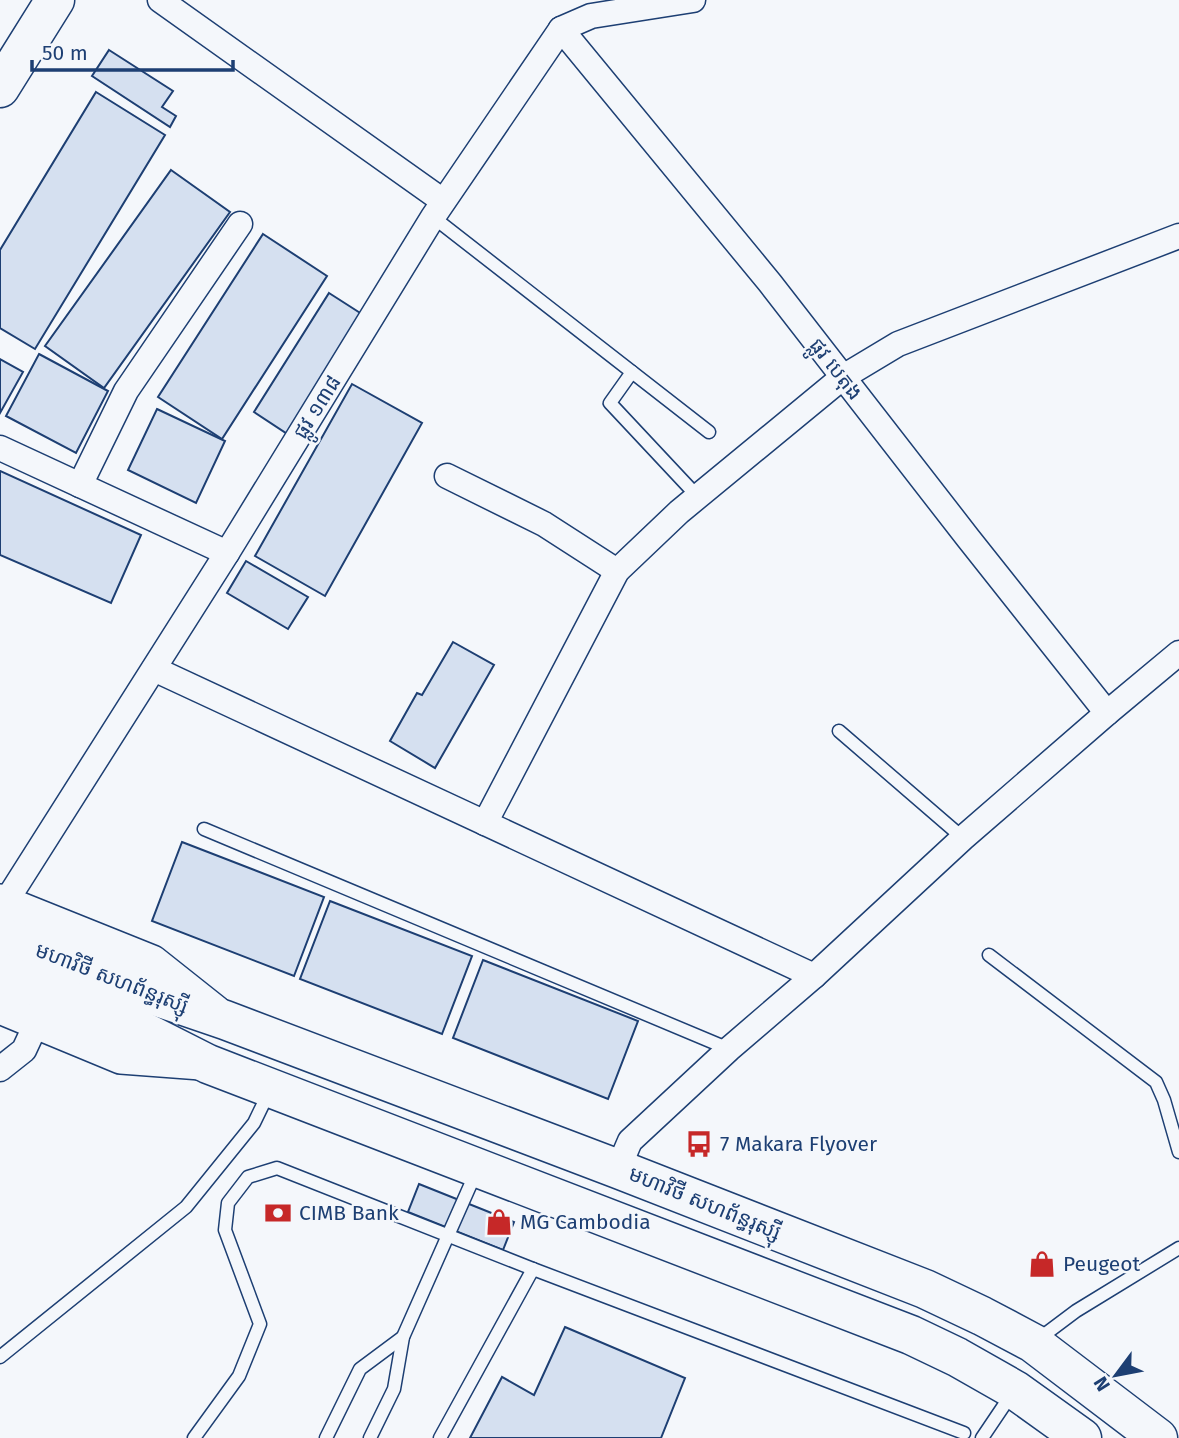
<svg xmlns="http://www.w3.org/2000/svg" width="1179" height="1438" font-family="'Fira Sans','Noto Sans Khmer',sans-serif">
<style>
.building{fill:#d5e0f0;stroke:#1d3f73;stroke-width:2}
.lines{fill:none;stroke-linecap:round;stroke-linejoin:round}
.lane-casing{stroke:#1d3f73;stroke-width:15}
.street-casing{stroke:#1d3f73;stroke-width:27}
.secondary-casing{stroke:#1d3f73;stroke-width:36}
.primary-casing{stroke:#1d3f73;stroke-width:41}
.highway-casing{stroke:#1d3f73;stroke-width:41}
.lane{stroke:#f4f7fb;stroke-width:12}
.street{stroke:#f4f7fb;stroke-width:24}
.secondary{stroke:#f4f7fb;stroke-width:33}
.primary{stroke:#f4f7fb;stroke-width:38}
.highway{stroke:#f4f7fb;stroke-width:38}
.labels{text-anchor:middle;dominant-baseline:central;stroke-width:5;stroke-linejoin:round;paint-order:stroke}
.street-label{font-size:21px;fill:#1d3f73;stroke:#f4f7fb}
.poi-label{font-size:21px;fill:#1d3f73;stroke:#f4f7fb;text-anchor:start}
</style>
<rect width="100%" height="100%" fill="#f4f7fb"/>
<!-- building -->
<g class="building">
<polygon points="109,50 173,91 162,107 176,116 170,127 92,76"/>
<polygon points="96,92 165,135 35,349 0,328 0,250"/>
<polygon points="171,170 230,212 104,388 45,346"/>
<polygon points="263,234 327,276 222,439 158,397"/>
<polygon points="329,293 368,318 292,437 254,412"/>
<polygon points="39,354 108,391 76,453 6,416"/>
<polygon points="0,359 23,372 0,413"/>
<polygon points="352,384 422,423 325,596 255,556"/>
<polygon points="157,409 225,441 196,503 128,470"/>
<polygon points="0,471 141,535 111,603 0,555"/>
<polygon points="246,561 308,597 288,629 227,593"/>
<polygon points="453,642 494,665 435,768 390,741 417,693 422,695"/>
<polygon points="182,842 324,897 294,976 152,921"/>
<polygon points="330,901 472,956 442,1034 300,979"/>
<polygon points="483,960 638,1021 608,1099 453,1038"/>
<polygon points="419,1184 514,1222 503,1250 408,1212"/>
<polygon points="565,1327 685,1378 661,1438 470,1438 502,1377 534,1395"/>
</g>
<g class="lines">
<defs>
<g id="lane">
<polyline points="433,217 709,432"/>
<polyline points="632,372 610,403 698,497"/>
<polyline points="839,731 963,838"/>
<polyline points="204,829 729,1049"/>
<polyline points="989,955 1156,1082 1164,1100 1179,1152"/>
<polyline points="1036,1341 1076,1311 1179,1248"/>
<polyline points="0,1357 186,1207 254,1123 270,1090"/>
<polyline points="194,1438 239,1376 260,1324 225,1230 228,1203 248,1177 277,1168 533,1269 964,1433"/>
<polyline points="326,1438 360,1369 403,1337"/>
<polyline points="370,1438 394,1389 403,1337 477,1170"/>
<polyline points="440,1438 533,1269"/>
<polyline points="982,1438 1013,1392"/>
</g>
<g id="street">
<polyline points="160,0 443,201"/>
<polyline points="561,29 770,283 968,538 1107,713"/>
<polyline points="0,448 227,553"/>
<polyline points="447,476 544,524 617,571"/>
<polyline points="80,485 126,391 240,224"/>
<polyline points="154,669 814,976"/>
<polyline points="485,823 617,571 679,512 843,377 898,344 1179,236"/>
<polyline points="5,903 227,553 433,217 561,29 591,16 693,0"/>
<polyline points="0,1069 24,1050 37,1022"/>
<polyline points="618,1169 630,1141 729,1049 814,976 963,838 1107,713 1179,653"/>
</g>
<g id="secondary">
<polyline points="0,901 152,962 215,1012"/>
<polyline points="0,1007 121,1057 201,1063"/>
</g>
<polyline id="primary" points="0,88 55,0"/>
<g id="highway">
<polyline points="0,936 137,990 225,1020 618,1169 925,1289 982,1316 1033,1343 1158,1438"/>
<polyline points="0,972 127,1023 208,1064 911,1335 957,1357 1015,1390 1082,1438"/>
</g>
</defs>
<!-- lane casing -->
<use href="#lane" class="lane-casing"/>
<!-- street casing -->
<use href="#street" class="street-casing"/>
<!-- secondary casing -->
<use href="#secondary" class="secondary-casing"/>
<!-- primary casing -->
<use href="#primary" class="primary-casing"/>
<!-- highway casing -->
<use href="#highway" class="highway-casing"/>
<!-- lane -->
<use href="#lane" class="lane"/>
<!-- street -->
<use href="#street" class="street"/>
<!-- secondary -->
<use href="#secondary" class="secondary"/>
<!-- primary -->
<use href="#primary" class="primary"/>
<!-- highway -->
<use href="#highway" class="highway"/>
</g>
<!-- icons -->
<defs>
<symbol id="bus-bare" viewBox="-9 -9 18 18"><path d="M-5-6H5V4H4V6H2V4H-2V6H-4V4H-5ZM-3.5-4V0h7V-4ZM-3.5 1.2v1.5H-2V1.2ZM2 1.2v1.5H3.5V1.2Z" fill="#c62828" stroke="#f4f7fb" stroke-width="2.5" paint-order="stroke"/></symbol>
<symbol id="bank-bare" viewBox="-9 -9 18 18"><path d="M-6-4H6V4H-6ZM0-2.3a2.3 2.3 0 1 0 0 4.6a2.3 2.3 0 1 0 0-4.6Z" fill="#c62828" stroke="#f4f7fb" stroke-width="2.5" paint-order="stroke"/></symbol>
<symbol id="shop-bare" viewBox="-9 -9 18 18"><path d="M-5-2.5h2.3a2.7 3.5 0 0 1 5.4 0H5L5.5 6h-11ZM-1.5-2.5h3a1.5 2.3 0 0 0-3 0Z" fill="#c62828" stroke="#f4f7fb" stroke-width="2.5" paint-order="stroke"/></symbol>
</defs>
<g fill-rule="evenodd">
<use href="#bus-bare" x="680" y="1125" width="38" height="38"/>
<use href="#bank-bare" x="259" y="1194" width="38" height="38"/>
<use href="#shop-bare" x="480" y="1203" width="38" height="38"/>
<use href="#shop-bare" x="1023" y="1245" width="38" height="38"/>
</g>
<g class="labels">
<!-- street labels -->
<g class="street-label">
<text transform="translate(836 369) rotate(52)">ផ្លូវ បេតុង</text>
<text transform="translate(317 407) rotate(-58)">ផ្លូវ ១៣៨</text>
<text transform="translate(112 978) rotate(21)">មហាវិថី សហព័ន្ធរុស្ស៊ី</text>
<text transform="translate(705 1203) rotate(22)">មហាវិថី សហព័ន្ធរុស្ស៊ី</text>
</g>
<!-- poi labels -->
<g class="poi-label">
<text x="720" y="1144">7 Makara Flyover</text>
<text x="299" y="1213">CIMB Bank</text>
<text x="520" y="1222">MG Cambodia</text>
<text x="1063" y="1264">Peugeot</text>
</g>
</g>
<!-- north arrow -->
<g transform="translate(1116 1375) rotate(238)" stroke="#f4f7fb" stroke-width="5" paint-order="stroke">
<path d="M0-5L12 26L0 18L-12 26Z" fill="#1d3f73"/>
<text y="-10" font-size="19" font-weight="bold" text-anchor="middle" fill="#1d3f73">N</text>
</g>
<!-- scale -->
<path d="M32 60v10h201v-10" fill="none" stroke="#1d3f73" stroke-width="3.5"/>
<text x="42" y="60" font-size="21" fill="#1d3f73" stroke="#f4f7fb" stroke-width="5" paint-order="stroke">50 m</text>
</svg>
